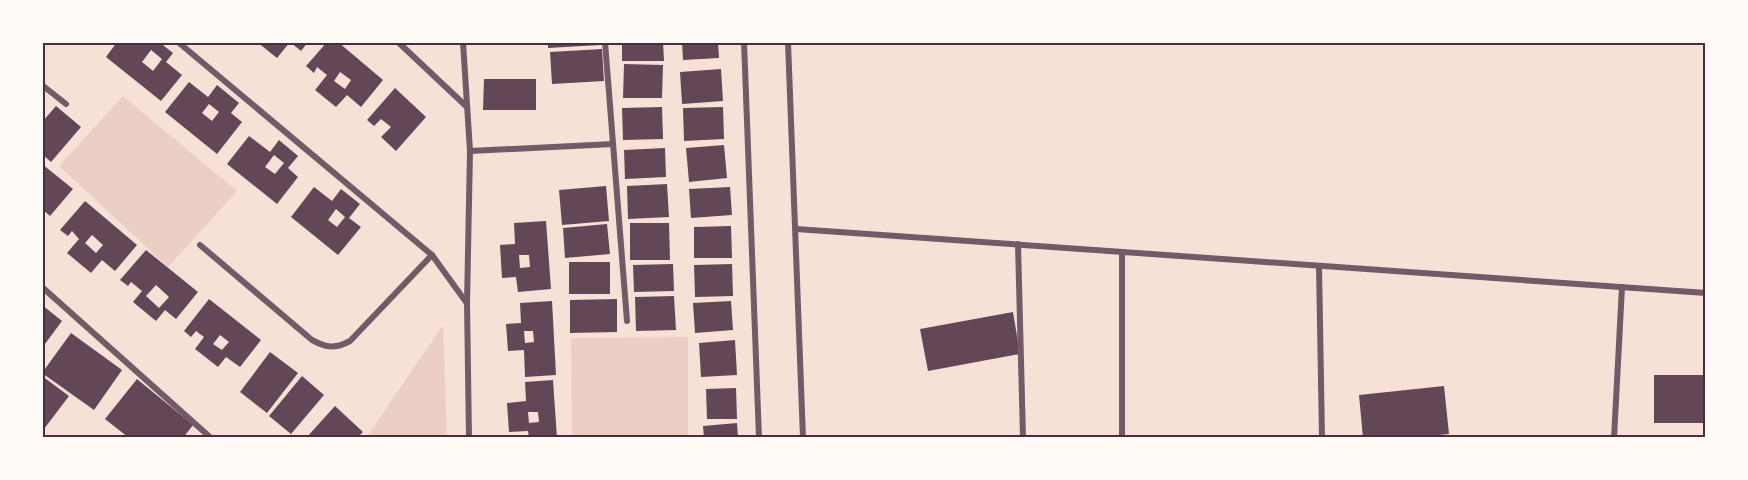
<svg xmlns="http://www.w3.org/2000/svg" width="1748" height="480" font-family="'DM Sans',sans-serif">
<style>
.green{fill:#ebcfc5}
.building{fill:#644757;fill-rule:evenodd}
.lines{fill:none;stroke-linecap:round;stroke-linejoin:round}
.minor{stroke:#755966;stroke-width:6}
.neatline{fill:none;stroke:#4a2c40;stroke-width:2}
</style>
<rect width="100%" height="100%" fill="#f7e1d7"/>
<!-- green -->
<g class="green">
<polygon points="123,96 237,191 168,267 59,166"/>
<polygon points="443,325 447,438 366,438"/>
<polygon points="688,337 688,438 572,438 571,338"/>
</g>
<!-- building -->
<g class="building">
<path d="M 117,42 L 146,42 L 148,44 L 159,42 L 173,53 L 166,62 L 182,75 L 161,101 L 106,57 ZM 151,50 L 162,59 L 153,71 L 142,62 Z"/>
<polygon points="257,42 308,42 301,51 290,42 277,58"/>
<path d="M 327,42 L 338,42 L 383,80 L 361,107 L 347,95 L 336,107 L 315,90 L 327,75 L 317,67 L 314,73 L 306,66 ZM 340,72 L 351,80 L 345,89 L 334,81 Z"/>
<polygon points="548,42 599,42 600,45 548,48"/>
<polygon points="622,42 663,42 664,61 622,61"/>
<polygon points="682,42 718,42 719,58 683,60"/>
<polygon points="602,49 604,81 552,84 550,52"/>
<polygon points="624,64 663,65 662,98 623,98"/>
<polygon points="721,69 723,101 682,104 680,72"/>
<polygon points="484,79 536,79 536,110 483,110"/>
<path d="M 189,82 L 208,97 L 217,85 L 239,103 L 231,113 L 242,122 L 217,154 L 165,112 ZM 209,104 L 219,112 L 212,121 L 202,113 Z"/>
<polygon points="395,88 426,117 396,151 381,137 391,127 381,119 374,126 367,120"/>
<polygon points="56,106 81,127 51,162 42,154 42,122"/>
<polygon points="662,107 663,139 623,140 622,108"/>
<polygon points="723,107 724,139 684,141 683,108"/>
<path d="M 249,136 L 270,152 L 279,140 L 298,156 L 288,168 L 298,177 L 277,204 L 227,164 ZM 274,155 L 284,163 L 275,174 L 265,167 Z"/>
<polygon points="724,145 727,178 689,182 686,148"/>
<polygon points="665,148 666,177 625,179 624,150"/>
<polygon points="42,164 73,189 50,216 42,209"/>
<polygon points="667,184 669,217 628,219 627,186"/>
<polygon points="606,186 609,221 562,225 559,190"/>
<path d="M 314,187 L 332,201 L 341,189 L 360,204 L 349,218 L 361,227 L 338,255 L 291,217 ZM 336,209 L 345,217 L 337,227 L 328,220 Z"/>
<polygon points="730,187 732,215 691,218 689,189"/>
<path d="M 85,201 L 137,245 L 115,271 L 102,260 L 91,273 L 67,253 L 79,239 L 72,231 L 68,236 L 60,230 ZM 92,235 L 103,245 L 96,253 L 85,243 Z"/>
<path d="M 546,221 L 551,289 L 518,292 L 516,277 L 502,278 L 500,245 L 515,244 L 514,223 ZM 519,255 L 529,255 L 530,267 L 520,268 Z"/>
<polygon points="630,223 669,223 670,260 630,260"/>
<polygon points="607,224 610,254 565,258 563,228"/>
<polygon points="731,226 732,258 694,258 694,227"/>
<path d="M 146,250 L 198,292 L 176,319 L 165,310 L 156,321 L 133,302 L 142,291 L 131,282 L 128,286 L 120,280 ZM 156,285 L 169,297 L 159,308 L 146,296 Z"/>
<rect x="569" y="262" width="41" height="32"/>
<polygon points="673,264 674,291 634,292 633,265"/>
<polygon points="732,264 733,296 695,297 694,265"/>
<polygon points="674,296 676,330 636,331 635,297"/>
<path d="M 209,299 L 261,340 L 240,367 L 226,357 L 218,367 L 195,349 L 204,337 L 196,331 L 191,337 L 184,331 ZM 220,335 L 229,342 L 222,350 L 213,344 Z"/>
<polygon points="617,299 617,332 570,333 570,300"/>
<path d="M 552,301 L 556,375 L 525,377 L 524,350 L 508,351 L 506,324 L 521,323 L 520,303 ZM 524,331 L 533,331 L 534,342 L 525,343 Z"/>
<polygon points="731,301 733,330 695,333 693,303"/>
<polygon points="42,305 62,321 42,348"/>
<polygon points="1013,312 1020,354 928,371 920,329"/>
<polygon points="71,333 122,370 94,410 42,373"/>
<polygon points="735,340 737,375 701,377 699,343"/>
<polygon points="270,352 298,373 267,413 240,392"/>
<rect x="1654" y="375" width="52" height="48"/>
<polygon points="42,376 69,396 44,429 42,427"/>
<polygon points="302,376 324,395 291,434 269,416"/>
<polygon points="137,379 193,425 183,438 129,438 105,419"/>
<path d="M 553,380 L 557,438 L 529,438 L 528,431 L 509,432 L 507,403 L 526,401 L 525,382 ZM 528,412 L 538,412 L 539,422 L 529,423 Z"/>
<polygon points="1444,386 1449,434 1409,438 1363,438 1359,395"/>
<polygon points="736,388 737,419 707,419 706,389"/>
<polygon points="335,406 363,432 357,438 306,438"/>
<polygon points="737,423 738,438 704,438 703,426"/>
</g>
<g class="lines">
<!-- minor -->
<g class="minor">
<polyline points="178,42 432,255 466,302"/>
<polyline points="398,42 467,107"/>
<polyline points="463,42 470,151 467,303 469,438"/>
<polyline points="605,42 627,321"/>
<polyline points="744,42 759,438"/>
<polyline points="788,42 803,438"/>
<polyline points="42,85 66,104"/>
<polyline points="470,151 613,144"/>
<polyline points="796,229 1706,293"/>
<polyline points="1018,244 1023,438"/>
<path d="M 200,245 L 312,340 C 327,348 335,349 350,341 L 432,255"/>
<polyline points="1122,252 1122,438"/>
<polyline points="1319,266 1322,438"/>
<polyline points="42,287 211,438"/>
<polyline points="1614,438 1622,287"/>
</g>
</g>
<!-- border -->
<rect width="1748" height="480" fill="none" stroke="#fffaf5" stroke-width="87"/>
<rect x="44" y="44" width="1660" height="392" class="neatline"/>
</svg>
